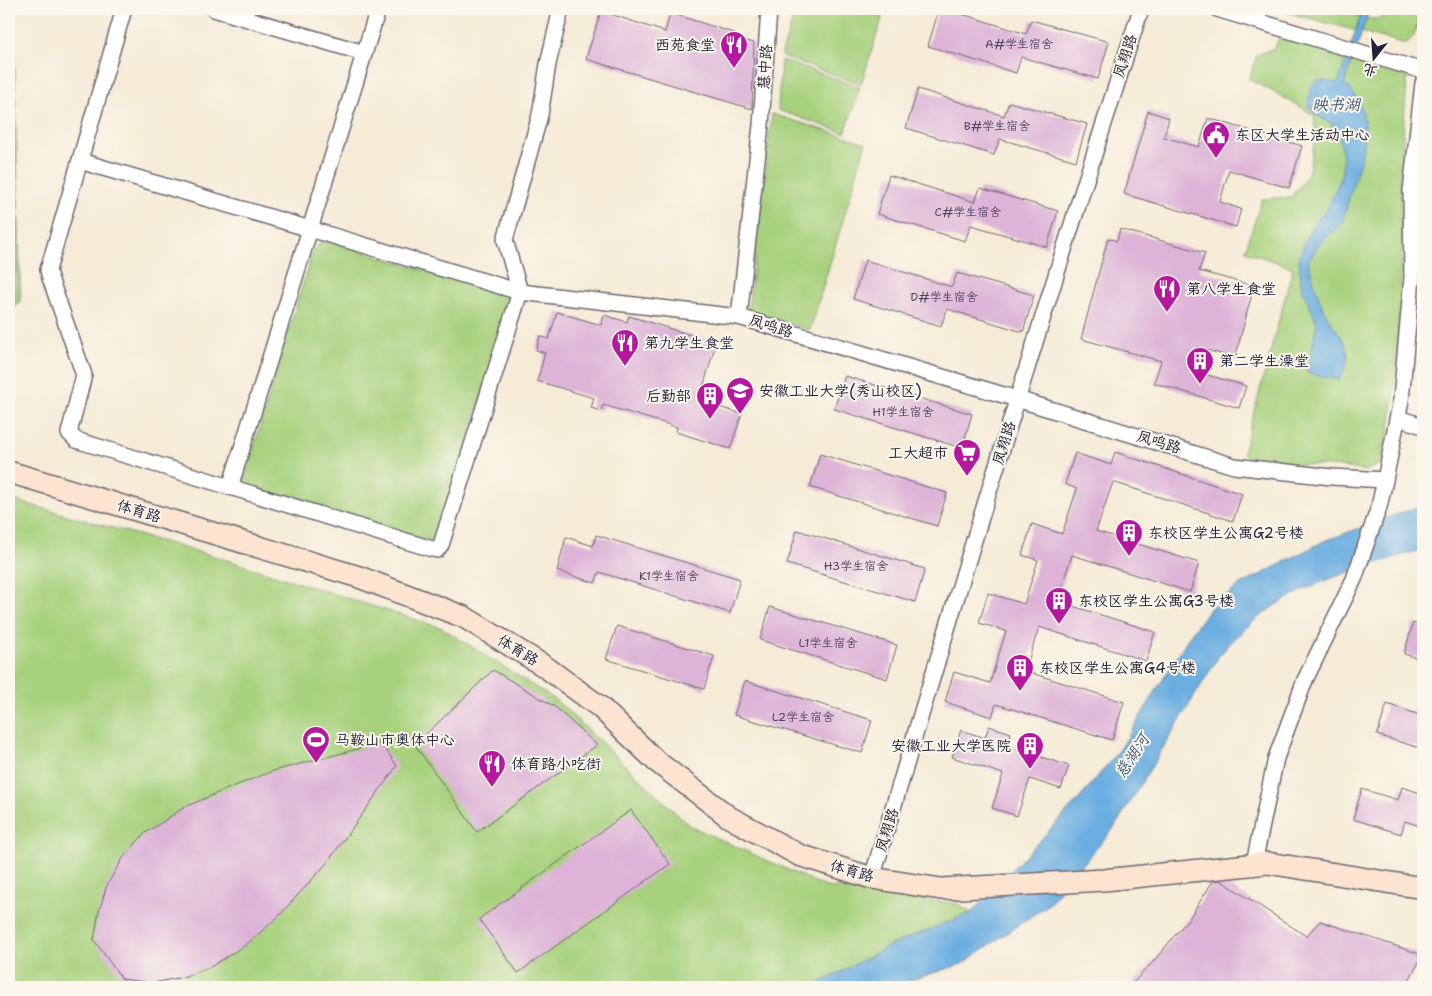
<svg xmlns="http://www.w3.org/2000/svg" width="1432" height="996" font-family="'Shantell Sans','LXGW WenKai TC',sans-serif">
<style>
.green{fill:#a7d17d;stroke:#647a5c}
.forest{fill:#85b36c;stroke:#546a54}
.water{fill:#6baee0;stroke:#46688e}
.building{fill:#ddb4d7}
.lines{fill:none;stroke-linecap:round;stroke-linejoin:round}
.street-casing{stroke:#6c6871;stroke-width:18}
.secondary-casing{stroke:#6c6871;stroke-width:24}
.street{stroke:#fff;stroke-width:15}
.secondary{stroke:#fde4d1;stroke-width:21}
.labels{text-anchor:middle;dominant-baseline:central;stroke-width:4;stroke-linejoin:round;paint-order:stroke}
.number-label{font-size:12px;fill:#514662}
.poi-label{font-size:15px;fill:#22223b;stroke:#fbf7ec;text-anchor:start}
.street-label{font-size:15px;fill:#22223b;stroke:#fbf7ec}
.water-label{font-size:16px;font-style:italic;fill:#3f5a7d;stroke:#fbf7ec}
</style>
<rect width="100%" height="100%" fill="#fbf7ec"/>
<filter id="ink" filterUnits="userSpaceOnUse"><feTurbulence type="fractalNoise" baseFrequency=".02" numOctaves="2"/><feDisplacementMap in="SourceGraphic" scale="10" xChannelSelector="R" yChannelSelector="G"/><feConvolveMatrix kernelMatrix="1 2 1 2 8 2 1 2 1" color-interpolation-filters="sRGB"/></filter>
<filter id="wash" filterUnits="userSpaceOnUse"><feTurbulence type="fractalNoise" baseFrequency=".0096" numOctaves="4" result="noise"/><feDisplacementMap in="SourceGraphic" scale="20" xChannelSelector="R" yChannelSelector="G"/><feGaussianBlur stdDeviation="1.12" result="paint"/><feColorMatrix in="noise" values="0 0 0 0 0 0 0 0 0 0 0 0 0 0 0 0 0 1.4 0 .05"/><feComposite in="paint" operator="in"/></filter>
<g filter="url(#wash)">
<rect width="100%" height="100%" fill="#f5ebd6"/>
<!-- green -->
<g class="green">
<polygon points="796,9 885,9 861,84 781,56"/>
<path d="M 1275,9 L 1354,9 L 1355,16 C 1369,19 1383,23 1392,9 L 1422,9 L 1414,36 L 1406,44 Z"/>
<polygon points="1281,35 1407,77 1400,177 1402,261 1397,357 1392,415 1382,463 1365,471 1343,467 1252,461 1243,453 1293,268 1245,251 1262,199 1291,197 1308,175 1316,135 1314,115 1287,99 1249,79 1257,55 1274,48"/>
<polygon points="781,60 860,87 845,133 778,110"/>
<polygon points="772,114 866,143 810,330 748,311"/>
<polygon points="329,241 508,296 511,303 435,543 244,486 243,483 313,250 321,243"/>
<polygon points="9,499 217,557 442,628 557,701 690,826 826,887 958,904 971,913 891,945 813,987 9,987"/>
</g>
<!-- forest -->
<polygon class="forest" points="9,9 13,9 21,302 9,313"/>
<!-- water -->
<g class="water">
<path d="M 1363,9 L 1381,9 L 1368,14 L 1344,85 L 1349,87 L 1357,99 L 1363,112 L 1365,127 L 1362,154 L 1342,223 L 1318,245 L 1308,262 C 1314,280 1318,298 1326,314 C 1340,339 1359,349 1339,380 L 1307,373 L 1317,323 L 1307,299 L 1302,292 L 1299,260 L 1305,241 L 1313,225 L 1327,209 L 1341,178 L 1343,158 L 1339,134 L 1330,123 L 1316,115 L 1308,105 L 1311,86 L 1318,80 L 1338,83 Z"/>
<path d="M 1423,505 L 1423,549 C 1343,574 1276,587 1219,656 L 1114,828 L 1049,904 L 962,964 L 889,987 L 813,987 L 891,945 L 971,913 L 1080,798 L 1121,748 L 1190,635 L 1209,609 L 1239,586 L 1324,541 Z"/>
</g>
<g id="blocks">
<!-- building -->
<g class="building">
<polygon points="939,9 946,9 1026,34 1031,20 1109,42 1098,79 1021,57 1016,73 928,46"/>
<polygon points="601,11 665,32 670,13 734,33 733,37 754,43 752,109 586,59"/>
<polygon points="918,89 1004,116 1009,102 1087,124 1076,161 1000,139 994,155 906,128"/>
<polygon points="1148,111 1169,118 1164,137 1199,147 1208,118 1302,146 1289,188 1229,170 1220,202 1241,209 1236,227 1124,194"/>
<polygon points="889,175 975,202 980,188 1058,211 1047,247 971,225 965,241 877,214"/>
<polygon points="1120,229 1205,253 1199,271 1254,286 1235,358 1196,347 1190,370 1246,386 1239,408 1154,383 1161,361 1081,339 1108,238 1117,241"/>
<polygon points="865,260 952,287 957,273 1034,295 1023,332 947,309 941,326 853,299"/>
<polygon points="557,312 601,325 604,315 627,322 629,316 716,343 699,401 742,414 730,449 676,432 677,427 603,405 601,411 591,408 594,398 537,381 545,353 536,350 540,336 549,339"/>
<polygon points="845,376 972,414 962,448 834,409"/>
<polygon points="1115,452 1242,494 1233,521 1113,482 1096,531 1199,563 1190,592 1072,555 1057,601 1155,632 1146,661 1039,627 1025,671 1124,702 1112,740 996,704 992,717 945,702 954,672 990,683 1006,631 979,623 988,593 1024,604 1038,560 1022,555 1032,524 1062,534 1077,489 1065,484 1075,453 1111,465"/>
<polygon points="820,454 947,493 937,526 810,487"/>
<polygon points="797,530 925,569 915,602 787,564"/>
<polygon points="596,535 740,579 730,613 599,572 595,583 557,571 566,537 593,546"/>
<polygon points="770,607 897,645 887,679 760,640"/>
<polygon points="1413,623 1423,627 1423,660 1404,654"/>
<polygon points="617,626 714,656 704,689 606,659"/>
<polygon points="493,670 555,707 597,745 477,832 415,745"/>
<polygon points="745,681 872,720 862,753 734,715"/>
<polygon points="1387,704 1423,716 1423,749 1377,735"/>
<polygon points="989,726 1011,733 1007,746 1069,766 1061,789 1030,779 1017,816 992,808 1003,774 952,757 961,730 985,738"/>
<polygon points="381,743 397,766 327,863 277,918 247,944 212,966 183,977 153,983 122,979 94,940 99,911 107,885 123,858 144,834 185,807 227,789 273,771"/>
<polygon points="1402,787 1423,794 1423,827 1405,821 1401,834 1353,819 1362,789 1398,800"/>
<polygon points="631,810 670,864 518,973 479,919"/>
<polygon points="1220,880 1306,936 1320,921 1423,955 1405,987 1129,987 1153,962 1190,917 1213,881"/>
</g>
</g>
</g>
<g filter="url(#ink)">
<use href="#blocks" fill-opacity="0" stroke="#6c6871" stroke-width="1"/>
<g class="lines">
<defs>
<g id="street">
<polyline points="124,9 48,270 50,278 84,375 69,433 76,440 230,487"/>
<polyline points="214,9 364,53"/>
<polyline points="561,9 548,64 540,115 505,240 520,292 441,545 437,550 432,549 230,487 310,229 520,292 739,317"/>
<polyline points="769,9 761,125 739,317 1017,399 1234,466 1332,477 1385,480 1401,400 1412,278 1411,191 1423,83"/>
<polyline points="1217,9 1423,71"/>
<polyline points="80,161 310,229 378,9"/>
<polyline points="1398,418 1423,426"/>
<polyline points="1254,863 1276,758 1305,680 1354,579 1379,507 1385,480"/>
<path d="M 872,878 C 959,587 1047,297 1141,9"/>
</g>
<polyline id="secondary" points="9,472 359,577 464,617 544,666 600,707 656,761 729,817 799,855 872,878 941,889 1104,880 1268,863 1423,888"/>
</defs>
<!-- street casing -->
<use href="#street" class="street-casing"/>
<!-- secondary casing -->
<use href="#secondary" class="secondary-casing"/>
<!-- street -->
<use href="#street" class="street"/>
<!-- secondary -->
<use href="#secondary" class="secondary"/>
</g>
</g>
<!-- icons -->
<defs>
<symbol id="restaurant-pin" viewBox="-11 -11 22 30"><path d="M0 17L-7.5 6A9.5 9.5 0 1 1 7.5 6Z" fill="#b5179e" stroke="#fbf7ec"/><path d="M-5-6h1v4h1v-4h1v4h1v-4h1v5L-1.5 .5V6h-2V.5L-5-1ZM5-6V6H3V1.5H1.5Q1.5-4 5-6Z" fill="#fff"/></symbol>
<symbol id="civic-pin" viewBox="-11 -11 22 30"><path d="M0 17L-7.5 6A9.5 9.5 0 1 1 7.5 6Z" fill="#b5179e" stroke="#fbf7ec"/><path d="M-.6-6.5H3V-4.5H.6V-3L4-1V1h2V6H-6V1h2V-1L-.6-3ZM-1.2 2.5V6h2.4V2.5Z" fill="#fff"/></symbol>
<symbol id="building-pin" viewBox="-11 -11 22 30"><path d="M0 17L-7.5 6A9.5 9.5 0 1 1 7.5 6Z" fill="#b5179e" stroke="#fbf7ec"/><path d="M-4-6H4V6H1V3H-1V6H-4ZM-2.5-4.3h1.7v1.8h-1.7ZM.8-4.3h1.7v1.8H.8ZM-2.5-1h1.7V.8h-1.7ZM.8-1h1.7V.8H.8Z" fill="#fff"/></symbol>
<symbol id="university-pin" viewBox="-11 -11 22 30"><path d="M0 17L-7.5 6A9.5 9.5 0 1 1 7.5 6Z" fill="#b5179e" stroke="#fbf7ec"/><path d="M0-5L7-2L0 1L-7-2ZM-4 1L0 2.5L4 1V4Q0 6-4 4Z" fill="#fff"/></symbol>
<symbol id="supermarket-pin" viewBox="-11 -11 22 30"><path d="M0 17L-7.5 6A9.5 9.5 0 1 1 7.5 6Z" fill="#b5179e" stroke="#fbf7ec"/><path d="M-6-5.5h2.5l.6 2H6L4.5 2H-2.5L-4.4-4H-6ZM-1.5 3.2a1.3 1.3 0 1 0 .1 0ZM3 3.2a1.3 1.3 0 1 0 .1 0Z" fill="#fff"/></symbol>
<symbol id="stadium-pin" viewBox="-11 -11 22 30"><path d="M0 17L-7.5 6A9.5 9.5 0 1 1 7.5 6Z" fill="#b5179e" stroke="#fbf7ec"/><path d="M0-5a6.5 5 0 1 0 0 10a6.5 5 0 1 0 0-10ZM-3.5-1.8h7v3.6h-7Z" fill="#fff"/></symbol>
</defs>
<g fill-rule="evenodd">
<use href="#restaurant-pin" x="718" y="29" width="32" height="43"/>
<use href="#civic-pin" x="1200" y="119" width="32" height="43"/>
<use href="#restaurant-pin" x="1151" y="273" width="32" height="43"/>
<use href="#restaurant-pin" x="609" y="327" width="32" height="43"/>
<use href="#building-pin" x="1184" y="345" width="32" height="43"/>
<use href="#university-pin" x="724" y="375" width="32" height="43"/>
<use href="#building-pin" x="694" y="380" width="32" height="43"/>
<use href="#supermarket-pin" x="951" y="437" width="32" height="43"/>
<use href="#building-pin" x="1113" y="517" width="32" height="43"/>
<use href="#building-pin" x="1043" y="585" width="32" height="43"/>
<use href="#building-pin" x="1004" y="652" width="32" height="43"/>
<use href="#stadium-pin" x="300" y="724" width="32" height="43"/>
<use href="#building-pin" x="1014" y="730" width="32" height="43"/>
<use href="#restaurant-pin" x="476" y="748" width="32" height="43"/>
</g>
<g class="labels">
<!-- number labels -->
<g class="number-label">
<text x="1019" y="44">A#学生宿舍</text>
<text x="997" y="126">B#学生宿舍</text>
<text x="968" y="212">C#学生宿舍</text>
<text x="944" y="297">D#学生宿舍</text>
<text x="903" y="412">H1学生宿舍</text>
<text x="856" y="566">H3学生宿舍</text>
<text x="669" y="576">K1学生宿舍</text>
<text x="828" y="643">L1学生宿舍</text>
<text x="803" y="717">L2学生宿舍</text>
</g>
<!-- poi labels -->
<g class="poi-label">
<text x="715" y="45" text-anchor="end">西苑食堂</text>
<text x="1235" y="135">东区大学生活动中心</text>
<text x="1186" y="289">第八学生食堂</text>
<text x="644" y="343">第九学生食堂</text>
<text x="1219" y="361">第二学生澡堂</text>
<text x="759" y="391">安徽工业大学(秀山校区)</text>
<text x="691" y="396" text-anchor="end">后勤部</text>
<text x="948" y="453" text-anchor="end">工大超市</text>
<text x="1148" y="533">东校区学生公寓G2号楼</text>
<text x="1078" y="601">东校区学生公寓G3号楼</text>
<text x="1039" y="668">东校区学生公寓G4号楼</text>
<text x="335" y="740">马鞍山市奥体中心</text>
<text x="1011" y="746" text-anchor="end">安徽工业大学医院</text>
<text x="511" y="764">体育路小吃街</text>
</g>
<!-- street labels -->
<g class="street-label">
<text transform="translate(1125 56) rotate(-72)">凤翔路</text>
<text transform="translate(765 67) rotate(-86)">慧中路</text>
<text transform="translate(771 326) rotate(17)">凤鸣路</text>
<text transform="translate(1159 442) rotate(17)">凤鸣路</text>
<text transform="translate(1004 443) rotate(-73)">凤翔路</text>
<text transform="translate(139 511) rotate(17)">体育路</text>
<text transform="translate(518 650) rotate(31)">体育路</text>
<text transform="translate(887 830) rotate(-73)">凤翔路</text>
<text transform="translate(852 871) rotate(16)">体育路</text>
</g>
<!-- water labels -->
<g class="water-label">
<text x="1336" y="104">映书湖</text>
<text transform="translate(1132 756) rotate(-57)">慈湖河</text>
</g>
</g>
<!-- margin -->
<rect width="1432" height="996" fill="none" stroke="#fbf7ec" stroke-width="30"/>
<!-- north arrow -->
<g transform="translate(1374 58) rotate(197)" stroke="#fbf7ec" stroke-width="4" paint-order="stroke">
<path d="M0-4L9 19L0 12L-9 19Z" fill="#22223b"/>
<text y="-8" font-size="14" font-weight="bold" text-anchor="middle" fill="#22223b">北</text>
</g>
</svg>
